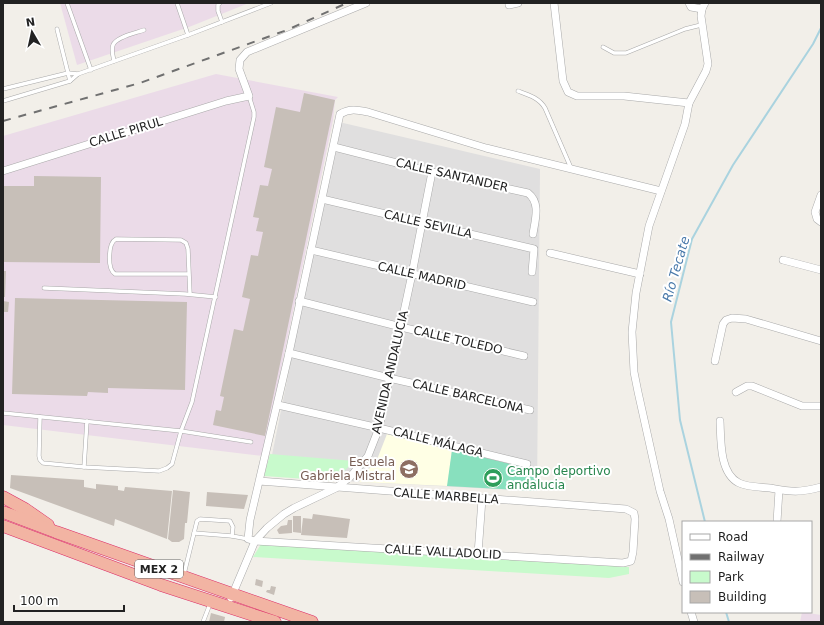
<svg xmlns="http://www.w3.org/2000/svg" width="824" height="625" font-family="'DejaVu Sans',sans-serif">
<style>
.residential{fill:#e0dfdf}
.industrial{fill:#ebdbe8}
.education{fill:#ffffe5}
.park{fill:#c8facc}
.pitch{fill:#88e0be}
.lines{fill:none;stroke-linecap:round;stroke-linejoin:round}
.stream{stroke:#aad3df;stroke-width:2}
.building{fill:#c7bfb8}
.service-casing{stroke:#a9a9a9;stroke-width:4.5}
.minor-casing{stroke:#a9a9a9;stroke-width:8}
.trunk-casing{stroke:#dc2a67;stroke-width:13}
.service{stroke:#fff;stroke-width:3.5}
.minor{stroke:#fff;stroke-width:7}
.trunk{stroke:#f2b4a3;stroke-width:12}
.rail{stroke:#707070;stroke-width:2;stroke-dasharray:8 8;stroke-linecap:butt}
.labels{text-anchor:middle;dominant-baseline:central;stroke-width:4;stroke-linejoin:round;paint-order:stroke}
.shield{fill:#fff;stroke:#646464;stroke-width:1}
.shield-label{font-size:11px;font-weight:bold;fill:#222}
.street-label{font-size:12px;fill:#222;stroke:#fff}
.education-label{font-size:12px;fill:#785e54;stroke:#fff;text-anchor:end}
.leisure-label{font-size:12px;fill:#27864d;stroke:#fff;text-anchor:start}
.water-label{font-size:13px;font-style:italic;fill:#4a7aab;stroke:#fff}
</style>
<rect width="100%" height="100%" fill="#f2efe9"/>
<!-- residential -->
<polygon class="residential" points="339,122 540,169 537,491 359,482 268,475"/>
<!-- industrial -->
<g class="industrial">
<polygon points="60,3 249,3 189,27 77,65"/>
<polygon points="216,74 338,97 335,100 333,120 263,456 3,425 3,136"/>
<polygon points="802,612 821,615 821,622 800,622"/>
</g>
<!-- education -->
<polygon class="education" points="387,434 452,450 448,486 359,482 378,457"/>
<!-- park -->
<g class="park">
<polygon points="270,454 354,461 335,481 264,476"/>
<polygon points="261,544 629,567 629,574 609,578 253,557"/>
</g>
<!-- pitch -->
<polygon class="pitch" points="452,450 537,470 537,491 447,486"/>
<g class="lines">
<!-- stream -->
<g class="stream">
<polyline points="705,522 680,420 671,322 692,239 733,165 813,44 821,28"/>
<polyline points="726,612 729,622"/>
</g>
</g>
<!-- building -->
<g class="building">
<polygon points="304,93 335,100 265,436 213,425 216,410 221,411 224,397 220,396 234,329 243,331 250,299 242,297 251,255 258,256 263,232 256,231 259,218 253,217 260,185 268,186 272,169 264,167 276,107 300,112"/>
<polygon points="34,176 101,177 100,263 3,262 3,186 34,186"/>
<polygon points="3,271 6,271 5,297 3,297"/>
<polygon points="15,298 187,302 185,390 108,388 108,393 88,392 87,396 12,394"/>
<polygon points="3,301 9,302 8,312 3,312"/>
<polygon points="11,475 84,480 84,487 96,489 96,484 118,486 118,490 124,491 125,487 172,491 167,539 115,519 114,526 10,488"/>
<polygon points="173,490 190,492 187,523 185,523 184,539 179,542 172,542 168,539"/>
<polygon points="207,492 248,495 244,509 206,506"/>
<polygon points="313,514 350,519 347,538 301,535 303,518 312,519"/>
<polygon points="293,516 301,516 301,533 293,532"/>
<polygon points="288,520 292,520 292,533 279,534 277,530 281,526 287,525"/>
<polygon points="256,579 263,581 262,587 255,585"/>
<polygon points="271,586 276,587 274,595 266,592 267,590 270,590"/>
<polygon points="211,613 225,617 224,622 209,622"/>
</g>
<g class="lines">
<defs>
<g id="service">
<polyline points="67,3 91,70"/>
<polyline points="177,3 188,35"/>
<polyline points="220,3 218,5 218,11 222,22"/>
<polyline points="57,29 70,81"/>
<polyline points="603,47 614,53 626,53 685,29 701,25"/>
<path d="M 114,61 C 113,56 111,50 113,45 C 116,37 136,33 144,30"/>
<polyline points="3,89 68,73 78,74"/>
<path d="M 518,91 C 529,95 539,98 545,108 L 571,168"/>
<polyline points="3,101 70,81 78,74 188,35 271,3"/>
<path d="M 189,274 L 115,274 C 107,269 108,243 116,239 L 181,240 L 186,243 L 188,249 L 190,294"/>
<polyline points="44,288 185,294 216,297"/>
<polyline points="3,413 181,431 251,442"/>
<polyline points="40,417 39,456 40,460 43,463 84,467 159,471 167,468 172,464 181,431 192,402 254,117 254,112 249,96"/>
<polyline points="84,467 87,421"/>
<polyline points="194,533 232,536"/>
<polyline points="184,574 196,525 197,521 200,519 230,521 233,527 232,536 248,539"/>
<polyline points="203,622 210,604"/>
</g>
<g id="minor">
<polyline points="554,3 563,81 568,92 577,96 624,96 689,103"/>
<polyline points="689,3 691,7 702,9"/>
<polyline points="509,5 518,3"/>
<path d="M 334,147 L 432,172 L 528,193 C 541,203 535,220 533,234"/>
<polyline points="3,171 226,101 249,96 239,69 240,60 247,52 366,3"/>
<polyline points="821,195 815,212 817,219 821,222"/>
<polyline points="322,199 534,249 532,272"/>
<polyline points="311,250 533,302"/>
<polyline points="550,253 640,274"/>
<polyline points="783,260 821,270"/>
<polyline points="299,301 401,327 524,356"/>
<polyline points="289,353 389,378 530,410"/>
<polyline points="715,361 723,324 726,320 732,318 746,319 821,341"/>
<polyline points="736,392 747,386 752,386 802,406 821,406"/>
<polyline points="278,405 379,428 527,464"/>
<path d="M 720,421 C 721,439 719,473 739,483 C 747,487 760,487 770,488 C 792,492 799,493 821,487"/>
<path d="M 259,481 L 626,509 L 634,513 L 635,519 L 633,552 L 631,561 L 623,563 L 255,541 L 248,539 L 250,520 L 289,353 L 340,114 C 350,108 358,110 368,112 L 486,148 L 661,191"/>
<polyline points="777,522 779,490"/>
<polyline points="478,554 482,499"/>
<polyline points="683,582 669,519 660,491 638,392 634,372 632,332 636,293 649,226 685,124 689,103 706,71 708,64 701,16 702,9 705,3"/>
<polyline points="231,598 255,541 267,528 284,514 294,508 336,488 350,477 368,456 379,428 412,274 432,172"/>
<polyline points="691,612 694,622"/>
</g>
<g id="trunk">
<polyline points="3,497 25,509 48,525"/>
<polyline points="3,512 56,532 312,622"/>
<polyline points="3,526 161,585 275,622"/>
</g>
</defs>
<!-- service casing -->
<use href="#service" class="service-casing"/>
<!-- minor casing -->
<use href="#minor" class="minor-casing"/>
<!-- trunk casing -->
<use href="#trunk" class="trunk-casing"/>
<!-- service -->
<use href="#service" class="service"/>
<!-- minor -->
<use href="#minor" class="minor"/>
<!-- trunk -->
<use href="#trunk" class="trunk"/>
<!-- rail -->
<polyline class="rail" points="3,121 140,83 287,30 347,3"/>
</g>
<!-- icons -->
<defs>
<symbol id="school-disc" viewBox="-11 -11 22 22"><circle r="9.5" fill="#8d6e63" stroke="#fff"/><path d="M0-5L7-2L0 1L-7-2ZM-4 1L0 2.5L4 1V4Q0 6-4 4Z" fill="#fff"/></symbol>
<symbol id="stadium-disc" viewBox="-11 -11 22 22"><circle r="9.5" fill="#2e9e5b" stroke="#fff"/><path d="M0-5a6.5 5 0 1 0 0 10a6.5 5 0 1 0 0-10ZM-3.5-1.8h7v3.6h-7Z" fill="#fff"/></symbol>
</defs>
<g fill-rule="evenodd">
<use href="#school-disc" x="398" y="458" width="22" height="22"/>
<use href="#stadium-disc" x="482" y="467" width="22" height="22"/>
</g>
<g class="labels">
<!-- shield labels -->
<rect class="shield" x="135" y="560" width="48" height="18" rx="3"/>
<g class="shield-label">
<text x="159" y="569">MEX 2</text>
</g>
<!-- street labels -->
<g class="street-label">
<text transform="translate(126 132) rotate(-17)">CALLE PIRUL</text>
<text transform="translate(452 175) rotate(13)">CALLE SANTANDER</text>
<text transform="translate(428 224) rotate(13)">CALLE SEVILLA</text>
<text transform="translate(422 276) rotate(13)">CALLE MADRID</text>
<text transform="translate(458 340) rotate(13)">CALLE TOLEDO</text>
<text transform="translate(390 372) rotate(-77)">AVENIDA ANDALUCIA</text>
<text transform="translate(468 396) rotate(13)">CALLE BARCELONA</text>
<text transform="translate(438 442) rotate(14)">CALLE MÁLAGA</text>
<text transform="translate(446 496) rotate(4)">CALLE MARBELLA</text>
<text transform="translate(443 552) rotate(3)">CALLE VALLADOLID</text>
</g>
<!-- education labels -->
<g class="education-label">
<text x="395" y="462">Escuela<tspan x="395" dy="14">Gabriela Mistral</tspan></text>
</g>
<!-- leisure labels -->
<g class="leisure-label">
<text x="507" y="471">Campo deportivo<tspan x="507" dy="14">andalucia</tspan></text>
</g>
<!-- water labels -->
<g class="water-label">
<text transform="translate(676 269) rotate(-74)">Río Tecate</text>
</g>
</g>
<!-- border -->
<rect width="824" height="625" fill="none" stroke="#222222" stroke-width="8"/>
<!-- legend -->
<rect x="682" y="521" width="130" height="92" fill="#ffffff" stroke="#a7a7a7"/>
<rect x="690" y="534" width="20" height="6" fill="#ffffff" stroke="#a7a7a7"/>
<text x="718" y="541" font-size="12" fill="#222222">Road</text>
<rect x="690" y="554" width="20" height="6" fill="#707070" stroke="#a7a7a7"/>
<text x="718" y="561" font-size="12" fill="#222222">Railway</text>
<rect x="690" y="571" width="20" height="12" fill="#c8facc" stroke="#a7a7a7"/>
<text x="718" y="581" font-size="12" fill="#222222">Park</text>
<rect x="690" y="591" width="20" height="12" fill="#c7bfb8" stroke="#a7a7a7"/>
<text x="718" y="601" font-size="12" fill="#222222">Building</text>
<!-- north arrow -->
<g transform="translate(32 32) rotate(351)" stroke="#ffffff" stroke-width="3" paint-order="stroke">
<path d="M0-3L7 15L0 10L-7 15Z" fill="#222222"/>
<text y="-6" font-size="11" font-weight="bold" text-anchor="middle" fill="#222222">N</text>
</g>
<!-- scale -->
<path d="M14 605v6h110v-6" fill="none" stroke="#222222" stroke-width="2"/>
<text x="20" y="605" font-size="12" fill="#222222" stroke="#ffffff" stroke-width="3" paint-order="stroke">100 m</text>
</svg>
